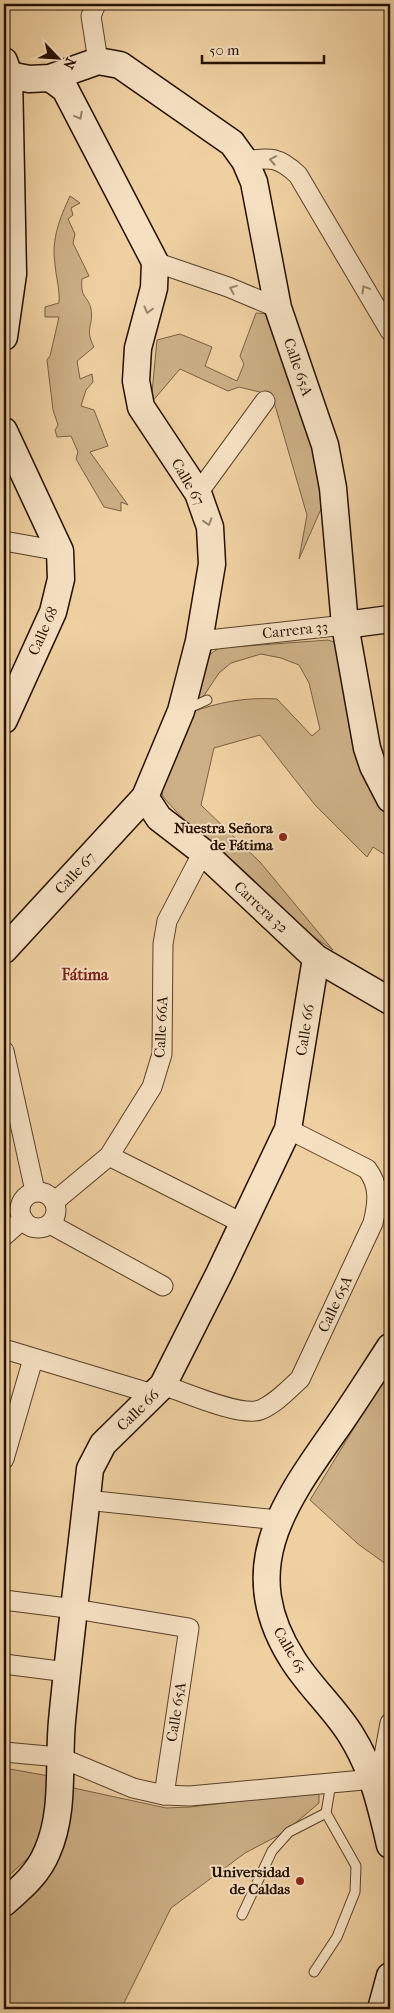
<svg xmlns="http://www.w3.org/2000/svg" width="394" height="2013" font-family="'IM FELL French Canon',serif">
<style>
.green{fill:#cdb086;stroke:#796043}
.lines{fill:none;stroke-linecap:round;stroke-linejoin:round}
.lane-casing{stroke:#584128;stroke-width:11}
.street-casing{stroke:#584128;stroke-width:21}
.secondary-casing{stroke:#251100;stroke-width:29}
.lane{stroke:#f5e0c2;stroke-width:9}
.street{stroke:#f5e0c2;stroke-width:19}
.secondary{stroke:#f5e0c2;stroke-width:26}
.oneway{stroke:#97836b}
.poi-dot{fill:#8f2418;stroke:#f5e0c2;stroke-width:2}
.labels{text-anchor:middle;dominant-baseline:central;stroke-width:4;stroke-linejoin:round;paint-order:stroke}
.street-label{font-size:15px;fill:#251100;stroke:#f5e0c2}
.poi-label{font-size:15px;font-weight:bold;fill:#251100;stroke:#f5e0c2;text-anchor:end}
.neighbourhood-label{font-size:16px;font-weight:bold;fill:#7a1f14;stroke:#f5e0c2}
</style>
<rect width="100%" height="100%" fill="#efd0a1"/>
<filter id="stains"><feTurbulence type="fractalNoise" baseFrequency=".004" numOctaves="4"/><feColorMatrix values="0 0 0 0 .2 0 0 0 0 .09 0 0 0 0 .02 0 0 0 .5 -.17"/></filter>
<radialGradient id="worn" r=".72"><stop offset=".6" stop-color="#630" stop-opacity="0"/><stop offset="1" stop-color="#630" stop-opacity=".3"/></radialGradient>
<!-- green -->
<g class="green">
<path d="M 70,196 L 80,203 L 71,208 L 73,215 L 68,219 L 75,234 L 73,243 L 89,276 L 82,279 C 80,299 88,295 91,309 C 94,326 84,328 94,347 L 77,361 L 80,379 L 92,374 L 93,382 L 86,390 L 81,406 L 94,410 L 108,446 L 90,452 L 128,505 L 121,502 L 121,511 L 104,507 L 76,459 L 78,452 L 71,436 L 57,437 L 55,430 L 58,425 L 53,410 L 47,360 L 50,356 L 59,317 L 45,317 L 45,307 L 59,303 C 60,289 56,278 55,264 C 51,239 60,218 70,196 Z"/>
<polygon points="256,313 271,314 311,434 325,500 299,559 307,515 272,395 239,387 228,391 180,369 151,403 157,340 180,334 212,347 205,366 237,381 244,364 240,356"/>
<path d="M 328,640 L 337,643 L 390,811 L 390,858 L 373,847 L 367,857 L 315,805 L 260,735 L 214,748 L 201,805 L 260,862 L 333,950 L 308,933 L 272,902 L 186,822 L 163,797 L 160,780 L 189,713 C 219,702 245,697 277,699 L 312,736 L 320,729 L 309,683 L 299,665 L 281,658 L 261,654 L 231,663 L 219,673 L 203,697 L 186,705 L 209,655 L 219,648 Z"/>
<polygon points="390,1369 390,1567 358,1544 310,1500"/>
<polygon points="4,1768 49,1776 42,1845 4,1880"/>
<polygon points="69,1787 166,1808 190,1807 319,1792 319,1803 285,1832 245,1853 171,1908 121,2009 4,2009 4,1920 44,1884 58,1855"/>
</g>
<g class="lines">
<defs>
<g id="lane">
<polyline points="187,709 207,700"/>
<polyline points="242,1915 272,1851 289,1832 326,1813"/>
<polyline points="314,1972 337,1937 355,1892 356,1866 326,1813 331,1783"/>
</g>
<g id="street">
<polyline points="96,4 91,16 98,61"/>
<path d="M 245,161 C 271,157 279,157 298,175 L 390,331"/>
<polyline points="155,262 228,287 278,308"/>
<polyline points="198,493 265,401"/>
<polyline points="4,541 60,551"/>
<polyline points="199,641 345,625"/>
<polyline points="4,1051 35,1191"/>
<polyline points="109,1156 244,1224"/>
<circle cx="38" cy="1210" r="18"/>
<polyline points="55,1201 109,1156 152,1087 162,1054 163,944 167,921 203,852"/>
<polyline points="50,1224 163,1286"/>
<polyline points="4,1236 23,1219"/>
<polyline points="4,1349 153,1394"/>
<path d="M 163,1385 C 184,1392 240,1417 260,1410 C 275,1404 288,1390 300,1379 L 373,1223 C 378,1202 380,1186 367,1169 L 288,1129"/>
<polyline points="4,1459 33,1359"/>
<polyline points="86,1500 278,1520"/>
<polyline points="4,1600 75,1609 189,1628 164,1795"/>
<polyline points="4,1664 67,1672"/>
<polyline points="4,1752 59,1757 133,1788 164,1795 190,1796 374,1779 383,1761 390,1723"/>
</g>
<g id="secondary">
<polyline points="4,61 9,75 13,274 4,337"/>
<polyline points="9,75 29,79 50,78 98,61 120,65 232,143 245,161 254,182 278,308 325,445 333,488 345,625 367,748 373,766 390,799"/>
<polyline points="4,431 60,551 61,579 53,612 4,720"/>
<polyline points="345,625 390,619"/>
<polyline points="145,797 159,818 203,852 316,958 390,1001"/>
<polyline points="4,950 145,797 181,711 199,641 212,564 210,527 198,493 141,407 136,381 138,348 154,288 155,262 65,89 50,78"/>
<path d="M 390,1347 C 371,1376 353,1405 333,1433 C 281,1507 236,1571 293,1660 C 310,1687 335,1709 351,1735 C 373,1770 381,1806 390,1845"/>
<path d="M 4,1903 C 21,1888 38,1874 47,1852 C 65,1812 58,1764 62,1721 C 70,1637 81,1553 90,1469 L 103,1444 L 163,1385 L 219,1274 L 288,1129 L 316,958"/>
<polyline points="381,2009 390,1976"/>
</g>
</defs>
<!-- lane casing -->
<use href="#lane" class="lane-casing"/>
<!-- street casing -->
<use href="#street" class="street-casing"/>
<!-- secondary casing -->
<use href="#secondary" class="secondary-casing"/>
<!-- lane -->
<use href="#lane" class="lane"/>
<!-- street -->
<use href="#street" class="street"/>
<!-- secondary -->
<use href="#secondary" class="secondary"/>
</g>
<!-- one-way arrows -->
<defs><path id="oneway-chevron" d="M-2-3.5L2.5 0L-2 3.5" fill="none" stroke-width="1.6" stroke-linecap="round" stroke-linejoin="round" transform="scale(1.25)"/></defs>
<g class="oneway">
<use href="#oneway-chevron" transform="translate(79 116) rotate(62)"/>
<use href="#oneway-chevron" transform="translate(273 160) rotate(-169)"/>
<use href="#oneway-chevron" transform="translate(233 289) rotate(-158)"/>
<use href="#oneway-chevron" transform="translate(365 289) rotate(-121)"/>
<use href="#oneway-chevron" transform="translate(148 310) rotate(105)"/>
<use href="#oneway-chevron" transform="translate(208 522) rotate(73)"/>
</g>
<!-- markers -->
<g class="poi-dot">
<circle cx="283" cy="837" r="5"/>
<circle cx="300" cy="1881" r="5"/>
</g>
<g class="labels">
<!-- street labels -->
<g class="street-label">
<text transform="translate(298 367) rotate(71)">Calle 65A</text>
<text transform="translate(188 482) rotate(60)">Calle 67</text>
<text transform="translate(295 630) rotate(-6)">Carrera 33</text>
<text transform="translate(43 631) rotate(-66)">Calle 68</text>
<text transform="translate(75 873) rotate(-47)">Calle 67</text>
<text transform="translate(261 907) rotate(43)">Carrera 32</text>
<text transform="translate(161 1027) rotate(-87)">Calle 66A</text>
<text transform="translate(305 1030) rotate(-81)">Calle 66</text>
<text transform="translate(335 1304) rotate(-65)">Calle 65A</text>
<text transform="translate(138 1410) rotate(-44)">Calle 66</text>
<text transform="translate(290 1650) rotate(60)">Calle 65</text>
<text transform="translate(176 1712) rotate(-81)">Calle 65A</text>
</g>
<!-- poi labels -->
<g class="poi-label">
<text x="273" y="828">Nuestra Señora<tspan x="273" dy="17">de Fátima</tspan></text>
<text x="290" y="1872">Universidad<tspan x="290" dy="17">de Caldas</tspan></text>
</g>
<!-- neighbourhood labels -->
<g class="neighbourhood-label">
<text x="85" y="974">Fátima</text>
</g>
</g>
<!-- margin -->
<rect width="394" height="2013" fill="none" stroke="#efd0a1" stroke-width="20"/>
<rect x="5" y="5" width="384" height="2003" fill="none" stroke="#251100" stroke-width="2.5"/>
<rect x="10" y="10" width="374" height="1993" fill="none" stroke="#251100"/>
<!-- north arrow -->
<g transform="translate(58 58) rotate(115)" stroke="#f5e0c2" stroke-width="4" paint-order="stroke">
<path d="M0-4L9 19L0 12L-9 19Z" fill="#251100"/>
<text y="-8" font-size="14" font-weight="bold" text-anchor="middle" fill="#251100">N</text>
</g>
<!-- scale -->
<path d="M202 55v8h122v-8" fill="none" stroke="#251100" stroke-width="2.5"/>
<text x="209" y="55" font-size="15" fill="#251100" stroke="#f5e0c2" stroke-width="4" paint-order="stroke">50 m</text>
<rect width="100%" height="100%" filter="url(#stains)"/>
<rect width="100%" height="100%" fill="url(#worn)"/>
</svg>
